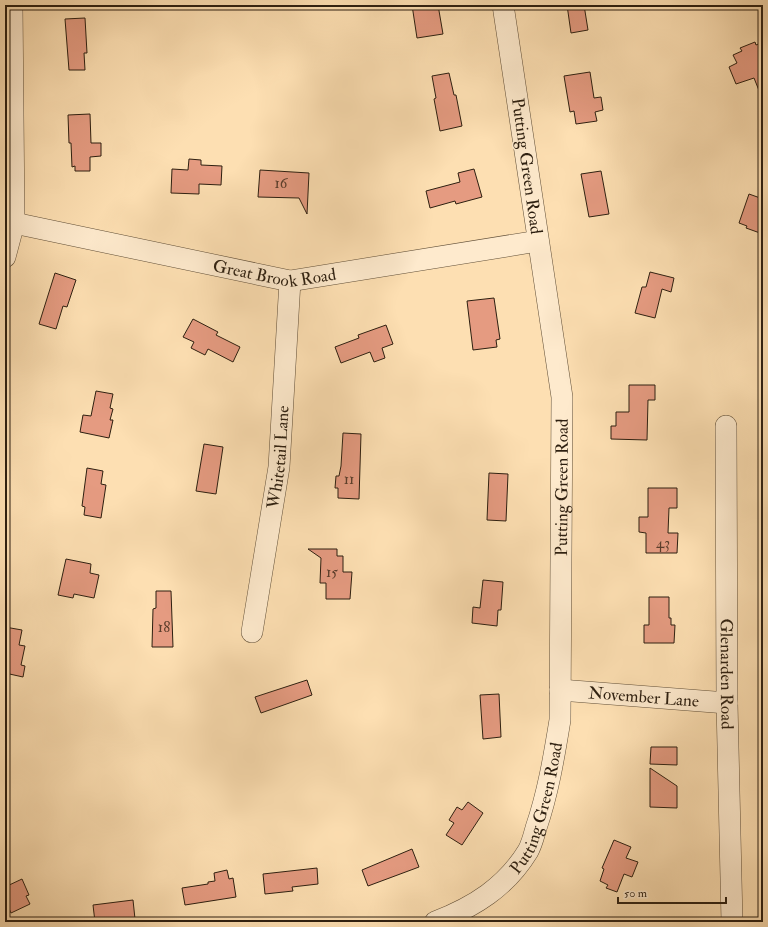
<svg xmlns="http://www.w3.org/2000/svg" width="768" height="927" font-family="'IM FELL Double Pica',serif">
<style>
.building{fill:#e59b81;stroke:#2d1f10}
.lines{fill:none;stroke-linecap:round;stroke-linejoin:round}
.minor-casing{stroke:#614f38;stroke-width:22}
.minor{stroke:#feeacd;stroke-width:21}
.labels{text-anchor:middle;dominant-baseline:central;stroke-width:3;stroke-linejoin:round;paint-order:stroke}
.number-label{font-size:15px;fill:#5b3e2c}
.street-label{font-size:17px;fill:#2d1f10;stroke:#feeacd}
</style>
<rect width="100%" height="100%" fill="#fddfb2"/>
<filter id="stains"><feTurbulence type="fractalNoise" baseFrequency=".005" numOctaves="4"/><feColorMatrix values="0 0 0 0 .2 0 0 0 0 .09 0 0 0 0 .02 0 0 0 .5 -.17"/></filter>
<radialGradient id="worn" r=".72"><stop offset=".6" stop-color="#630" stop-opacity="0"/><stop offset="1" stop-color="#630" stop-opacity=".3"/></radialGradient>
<!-- building -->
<g class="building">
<polygon points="412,5 438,5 443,34 417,38"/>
<polygon points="567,5 584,5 588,30 571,33"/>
<polygon points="85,18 87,53 84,53 85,70 69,70 65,19"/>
<polygon points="755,42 756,45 763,42 762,98 754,78 736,84 729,67 737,63 733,55 742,51 740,48"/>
<polygon points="590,72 594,98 601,97 603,110 595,112 597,121 576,124 574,111 570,112 564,76"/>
<polygon points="449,73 454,95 456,95 462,126 440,131 434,99 436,98 432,76"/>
<polygon points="90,114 91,143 101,143 101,156 90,157 90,171 75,171 75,166 72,167 71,143 69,143 68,115"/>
<polygon points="189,159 201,160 201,165 222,166 221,185 199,184 199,194 171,193 172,169 188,170"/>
<polygon points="474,169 482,197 456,204 455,201 430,208 426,191 460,182 458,173"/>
<polygon points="260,170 309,173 307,214 299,198 258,197"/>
<polygon points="601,171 609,214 589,217 581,174"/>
<polygon points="749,194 763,199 763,226 760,233 746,228 747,226 739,223"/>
<polygon points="650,272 674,278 671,292 662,289 655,318 635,313 642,287 646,287"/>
<polygon points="55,273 76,280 67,307 63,306 56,329 39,324"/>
<polygon points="494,298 500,339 496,340 497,347 473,350 467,301"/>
<polygon points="193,319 218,332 216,335 240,347 233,362 208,349 205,355 191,348 194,342 183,337"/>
<polygon points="386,325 393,344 382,348 385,358 374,362 370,352 341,363 335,347 359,338 358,335"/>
<polygon points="629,385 655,385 655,400 648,400 647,440 611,439 611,426 616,426 616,412 629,412"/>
<polygon points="96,391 113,394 110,408 113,409 110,420 113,420 109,438 80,432 83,415 91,416"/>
<polygon points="343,433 361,434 359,499 338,498 338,488 335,488 336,476 339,476 341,466"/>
<polygon points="204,444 223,447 216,494 196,491"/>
<polygon points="87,468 103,471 101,484 106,485 101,518 84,515 85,507 82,506"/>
<polygon points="489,473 508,474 506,521 487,520"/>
<polygon points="648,488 677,488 677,508 669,508 668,533 678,533 677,553 646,553 646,533 639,532 639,517 648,517"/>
<polygon points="308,549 337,549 337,556 343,556 343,572 352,572 350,599 326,599 326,583 320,583 321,558"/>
<polygon points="66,559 91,564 90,573 99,575 94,598 74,594 73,598 58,595"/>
<polygon points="483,580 503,582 501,610 498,610 497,626 472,623 473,607 480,608"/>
<polygon points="156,591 171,591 173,647 152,647 153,609 156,608"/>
<polygon points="649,597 669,597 669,618 671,618 671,625 675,625 674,643 644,643 644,625 649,625"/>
<polygon points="5,627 22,630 19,645 25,646 21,665 25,666 23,677 5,673"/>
<polygon points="307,680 312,695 261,713 255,697"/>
<polygon points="499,694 501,737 483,739 480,695"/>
<polygon points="651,747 677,747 677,765 650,764"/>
<polygon points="650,768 677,786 677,808 650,807"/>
<polygon points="468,802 483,813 462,845 446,835 454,823 449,820 457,807 462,810"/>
<polygon points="614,840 631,847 626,858 638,862 632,877 624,874 617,892 606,888 608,885 600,881 604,869 602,868"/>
<polygon points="412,849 419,867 368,886 362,870"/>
<polygon points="317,868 318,884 292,887 293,891 265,894 263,874"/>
<polygon points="227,870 229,879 233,878 236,897 185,905 182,888 208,884 208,882 215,881 214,873"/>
<polygon points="22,879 29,895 26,896 30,904 11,913 5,900 5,887"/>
<polygon points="133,900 135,919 95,922 93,905"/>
</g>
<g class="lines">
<defs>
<g id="minor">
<path id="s1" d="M 14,223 L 290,281 L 538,241"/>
<polyline points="5,257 14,223 12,5"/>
<path id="s2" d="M 726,426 L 727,703 L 732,922"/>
<path id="s3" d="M 252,632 L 279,467 L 290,281"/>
<path id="s4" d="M 560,690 L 727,703"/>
<path id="s5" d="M 435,922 C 474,907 506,887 528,851 C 532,844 534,835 536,828 C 548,793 554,757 560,720 L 562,397 L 503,5"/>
</g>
</defs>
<!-- minor casing -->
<use href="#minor" class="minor-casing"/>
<!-- minor -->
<use href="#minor" class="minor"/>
</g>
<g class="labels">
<!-- number labels -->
<g class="number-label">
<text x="281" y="183">16</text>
<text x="349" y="479">11</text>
<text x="663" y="543">43</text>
<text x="332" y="572">15</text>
<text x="164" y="627">18</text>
</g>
<!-- street labels -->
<g class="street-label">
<text transform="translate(527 166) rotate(82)">Putting Green Road</text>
<text stroke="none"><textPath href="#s1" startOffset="266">Great Brook Road</textPath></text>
<text stroke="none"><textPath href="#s3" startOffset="177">Whitetail Lane</textPath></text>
<text stroke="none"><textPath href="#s5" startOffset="487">Putting Green Road</textPath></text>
<text stroke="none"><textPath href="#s2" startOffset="248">Glenarden Road</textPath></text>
<text stroke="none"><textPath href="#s4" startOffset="84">November Lane</textPath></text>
<text stroke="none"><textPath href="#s5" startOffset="163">Putting Green Road</textPath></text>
</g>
</g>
<!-- margin -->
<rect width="768" height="927" fill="none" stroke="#fddfb2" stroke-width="20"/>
<rect x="6" y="6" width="756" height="915" fill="none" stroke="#2d1f10" stroke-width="2"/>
<rect x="10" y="10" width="748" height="907" fill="none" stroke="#2d1f10"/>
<!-- scale -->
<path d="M618 897v6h108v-6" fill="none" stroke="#2d1f10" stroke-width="2"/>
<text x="624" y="897" font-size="12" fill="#2d1f10" stroke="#feeacd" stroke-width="3" paint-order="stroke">50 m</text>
<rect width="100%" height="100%" filter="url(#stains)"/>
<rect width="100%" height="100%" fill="url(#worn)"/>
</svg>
